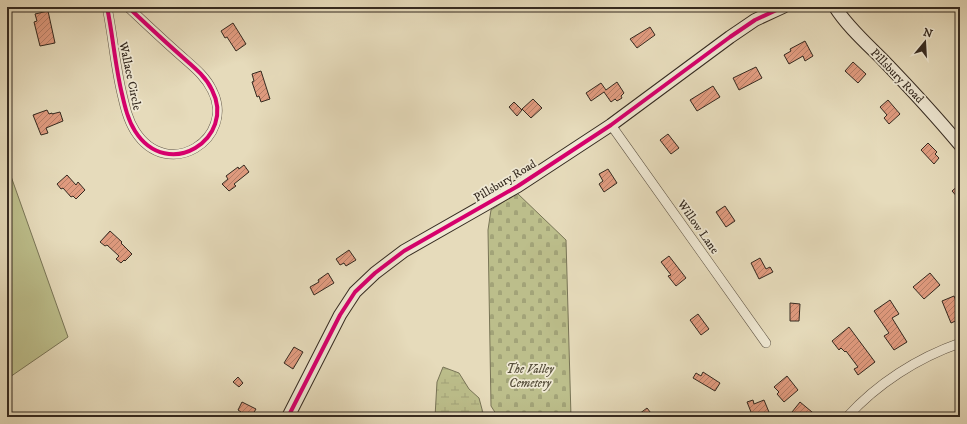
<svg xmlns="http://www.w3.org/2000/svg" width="967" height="424" font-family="'IM FELL DW Pica',serif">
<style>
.wetland{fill:url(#wetland-marsh);stroke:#787456}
.cemetery{fill:url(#cemetery-stones);stroke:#787456}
.green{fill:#bcbe8b;stroke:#787456}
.building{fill:url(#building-hatch);stroke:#352a20}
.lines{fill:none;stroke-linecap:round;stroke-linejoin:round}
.street-casing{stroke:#615647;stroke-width:10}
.secondary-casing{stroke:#352a20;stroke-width:14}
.street{stroke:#efe8d3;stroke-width:9}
.secondary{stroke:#efe8d3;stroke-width:12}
.cycleway-casing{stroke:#efe8d3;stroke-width:6}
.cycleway{stroke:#d6006c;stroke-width:4}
.labels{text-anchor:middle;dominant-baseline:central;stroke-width:3.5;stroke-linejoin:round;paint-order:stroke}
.street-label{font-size:12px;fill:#352a20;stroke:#efe8d3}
.park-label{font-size:12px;font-style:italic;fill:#574f3b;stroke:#efe8d3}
</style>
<defs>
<pattern id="wetland-marsh" width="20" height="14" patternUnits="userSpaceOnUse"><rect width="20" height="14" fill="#bcbe8b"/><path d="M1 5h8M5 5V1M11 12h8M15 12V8" fill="none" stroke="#a2a378"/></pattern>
<pattern id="cemetery-stones" width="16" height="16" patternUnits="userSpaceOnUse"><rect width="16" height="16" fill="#bcbe8b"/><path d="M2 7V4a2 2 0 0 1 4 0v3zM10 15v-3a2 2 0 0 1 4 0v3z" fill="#a2a378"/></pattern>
<pattern id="building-hatch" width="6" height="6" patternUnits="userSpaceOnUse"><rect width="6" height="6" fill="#e09b7f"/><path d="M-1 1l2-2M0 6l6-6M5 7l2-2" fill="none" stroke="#b67f68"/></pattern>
</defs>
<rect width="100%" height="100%" fill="#e6dbbb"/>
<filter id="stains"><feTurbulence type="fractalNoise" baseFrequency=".005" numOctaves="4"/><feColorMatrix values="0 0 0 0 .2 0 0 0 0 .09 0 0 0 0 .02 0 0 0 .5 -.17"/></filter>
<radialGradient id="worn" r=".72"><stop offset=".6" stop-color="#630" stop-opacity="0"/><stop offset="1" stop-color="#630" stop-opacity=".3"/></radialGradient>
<!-- wetland -->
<polygon class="wetland" points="443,367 459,373 469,389 479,398 483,413 487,417 435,417 437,382"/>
<!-- cemetery -->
<polygon class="cemetery" points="517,193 566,240 571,417 498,417 491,406 488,230 491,210"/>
<!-- green -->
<polygon class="green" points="7,165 68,337 7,379"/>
<!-- building -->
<g class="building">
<polygon points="48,11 55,43 40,46 34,22 37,21 35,14"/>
<polygon points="233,23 246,44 236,51 227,37 225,38 221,31"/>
<polygon points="650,27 655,35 637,48 630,39"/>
<polygon points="805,41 813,56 805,61 803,56 789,64 784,55 791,51 790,49"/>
<polygon points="853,62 866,74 858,83 845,71"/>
<polygon points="756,67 762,78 739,90 733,78"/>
<polygon points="261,71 270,99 261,102 259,96 257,97 252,82 254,81 252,74"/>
<polygon points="617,82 624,93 621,96 622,98 617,101 615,99 611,102 604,92 591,101 586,93 601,83 606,90"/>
<polygon points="713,86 720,97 697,111 690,100"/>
<polygon points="533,99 542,108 531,118 522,109"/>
<polygon points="888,100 900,114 889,124 884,118 887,115 880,107"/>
<polygon points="514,102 522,110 517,116 509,107"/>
<polygon points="47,110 49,114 52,113 52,114 60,112 63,121 46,128 48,133 41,135 33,115"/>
<polygon points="668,134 679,148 671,154 660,140"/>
<polygon points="928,143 937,152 935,154 939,158 934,164 921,150"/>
<polygon points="244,165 249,172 234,184 236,186 229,191 222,184 228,179 226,176 238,167 239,169"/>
<polygon points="608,169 617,183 604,192 599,184 603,181 599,174"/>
<polygon points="67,175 76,185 78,182 85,190 76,199 73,196 71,197 63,188 61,189 57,184"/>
<polygon points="960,184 960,200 952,191"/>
<polygon points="725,206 735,221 726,227 716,212"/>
<polygon points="110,231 122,242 121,243 132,254 125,261 124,260 121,263 116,259 119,256 107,245 105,246 100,242"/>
<polygon points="349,250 356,260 346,266 344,263 340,265 336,259"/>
<polygon points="669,256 686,278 676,286 668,276 671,275 661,262"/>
<polygon points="760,258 766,269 770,267 773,272 759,279 751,263"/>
<polygon points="328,273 334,283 314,295 310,287 319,282 318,280"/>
<polygon points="930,273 940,285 924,299 913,287"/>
<polygon points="954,296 960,310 960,319 951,323 942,301"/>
<polygon points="890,300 899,314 892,318 907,342 894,350 884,336 889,333 874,311"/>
<polygon points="790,303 800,304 799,321 790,321"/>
<polygon points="698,314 709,329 701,335 690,320"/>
<polygon points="849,327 875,362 858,375 854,369 858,367 846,351 845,352 841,348 839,350 832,341"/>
<polygon points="294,347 303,352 293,369 284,363"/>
<polygon points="703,372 720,383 715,391 693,378 696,373 701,376"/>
<polygon points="787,376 798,390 784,402 777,394 779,392 774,387"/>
<polygon points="238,377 243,383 239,387 233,382"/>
<polygon points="753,400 754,404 764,400 771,417 753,417 747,402"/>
<polygon points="242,402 256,409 251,417 239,417 241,412 238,410"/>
<polygon points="800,402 818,417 798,417 792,412"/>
<polygon points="647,408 654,417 635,417"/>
</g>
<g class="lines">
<defs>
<g id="street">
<path d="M 107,7 C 113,36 115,65 122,94 C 125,107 128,120 135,131 C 168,183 237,138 212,90 C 205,75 191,65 179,54 C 162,39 145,23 128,7"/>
<polyline points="611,125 766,343"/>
<path d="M 847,417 C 877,384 917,358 960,343"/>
</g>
<g id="secondary">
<path d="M 835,7 C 847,26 866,43 882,59 C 909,87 935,115 960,145"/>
<polyline points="288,417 340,315 355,292 375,273 404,251 518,186 547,167 611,125 730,37 755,20 783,7"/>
</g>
</defs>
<!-- street casing -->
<use href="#street" class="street-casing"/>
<!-- secondary casing -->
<use href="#secondary" class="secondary-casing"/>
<!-- street -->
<use href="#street" class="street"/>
<!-- secondary -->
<use href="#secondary" class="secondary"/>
<defs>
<g id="cycleway">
<path d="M 107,7 C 113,36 115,65 122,94 C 125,107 128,120 135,131 C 168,183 237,138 212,90 C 205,75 191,65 179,54 C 162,39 145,23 128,7"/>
<polyline points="288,417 340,315 355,292 375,273 404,251 518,186 547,167 611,125 730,37 755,20 783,7"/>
</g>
</defs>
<!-- cycleway casing -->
<use href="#cycleway" class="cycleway-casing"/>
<!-- cycleway -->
<use href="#cycleway" class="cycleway"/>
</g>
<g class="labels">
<!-- street labels -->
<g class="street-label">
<text transform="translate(130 76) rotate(78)">Wallace Circle</text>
<text transform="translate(897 76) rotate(46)">Pillsbury Road</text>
<text transform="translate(505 181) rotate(-31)">Pillsbury Road</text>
<text transform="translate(698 227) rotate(55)">Willow Lane</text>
</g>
<!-- park labels -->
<g class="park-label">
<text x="530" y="369">The Valley<tspan x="530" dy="14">Cemetery</tspan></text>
</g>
</g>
<!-- margin -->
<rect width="967" height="424" fill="none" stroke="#e6dbbb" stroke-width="24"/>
<rect x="8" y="8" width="951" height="408" fill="none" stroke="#352a20" stroke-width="2"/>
<rect x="12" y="12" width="943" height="400" fill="none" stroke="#352a20"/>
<!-- north arrow -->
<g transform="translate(925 42) rotate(18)" stroke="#efe8d3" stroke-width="3" paint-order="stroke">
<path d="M0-3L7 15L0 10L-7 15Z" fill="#352a20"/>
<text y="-6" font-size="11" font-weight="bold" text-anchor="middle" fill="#352a20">N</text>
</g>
<rect width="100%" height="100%" filter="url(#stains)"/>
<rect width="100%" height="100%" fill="url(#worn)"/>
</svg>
